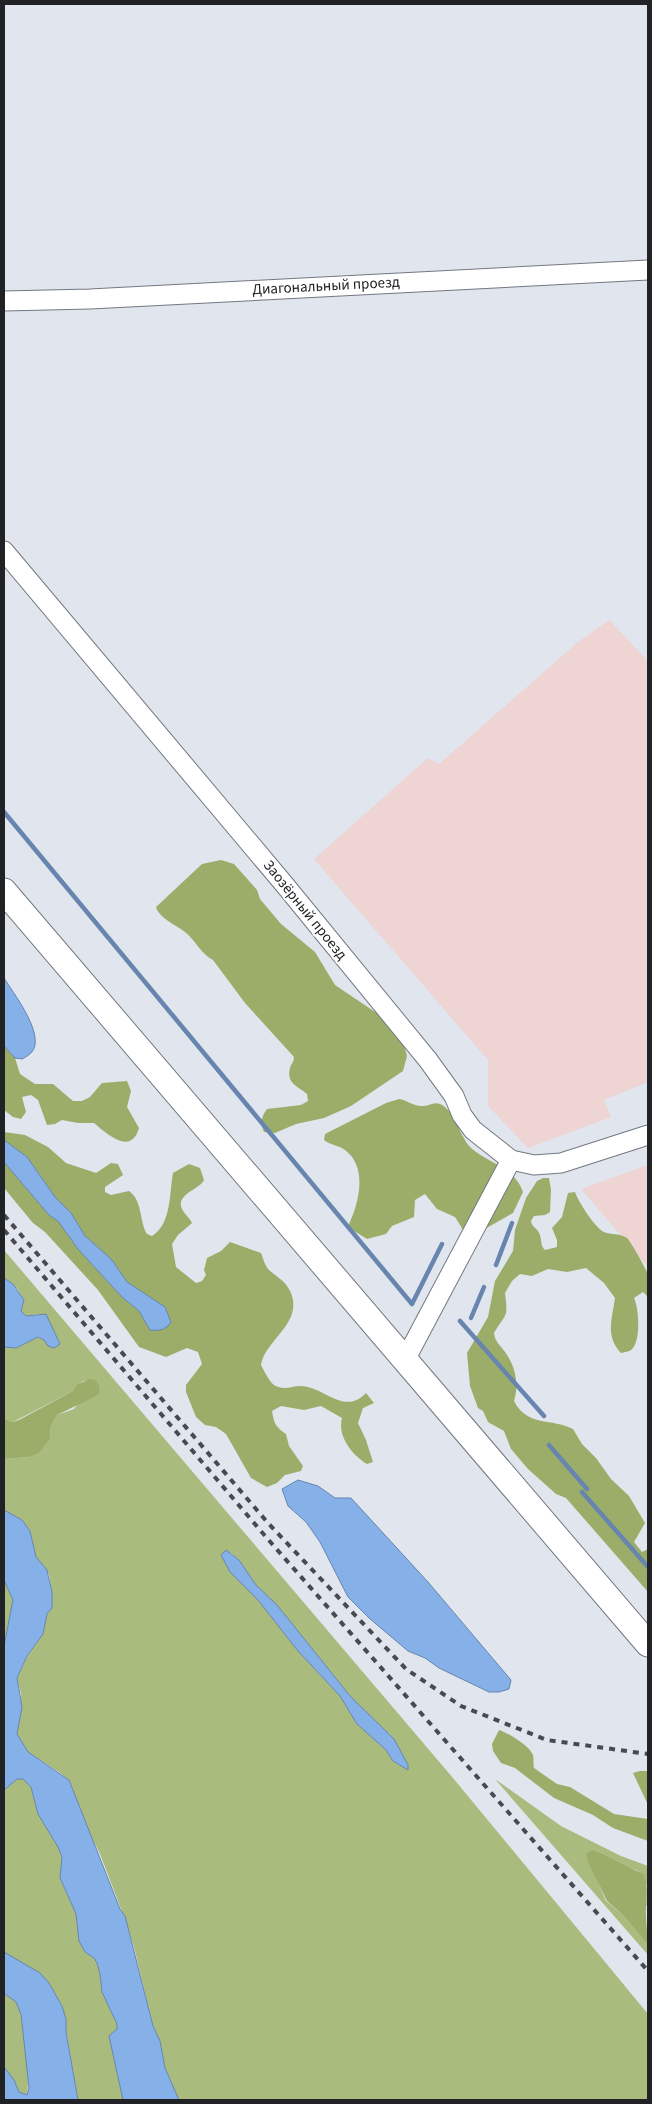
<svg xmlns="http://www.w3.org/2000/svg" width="652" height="2104" font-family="'Source Sans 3',sans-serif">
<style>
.commercial{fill:#eed4d2}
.green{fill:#aabb7e;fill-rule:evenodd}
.forest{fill:#9cad6a}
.water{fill:#86b0e8;stroke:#6785ae}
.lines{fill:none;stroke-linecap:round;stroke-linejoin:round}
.stream{stroke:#6785ae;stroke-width:4.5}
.minor-casing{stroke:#737880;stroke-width:21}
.major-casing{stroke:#737880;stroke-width:27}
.minor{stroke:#fff;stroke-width:19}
.major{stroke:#fff;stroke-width:25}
.rail{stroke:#474a4e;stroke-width:4;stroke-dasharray:6 6;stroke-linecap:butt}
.labels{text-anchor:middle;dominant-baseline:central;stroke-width:4;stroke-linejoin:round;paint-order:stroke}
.street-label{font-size:15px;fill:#202225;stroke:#fff}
</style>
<rect width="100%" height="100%" fill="#e0e5ee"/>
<!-- commercial -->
<g class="commercial">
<polygon points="609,620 648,661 648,1082 604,1100 611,1117 528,1148 488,1106 488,1060 314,859 428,758 439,764 577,643"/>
<polygon points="648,1165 648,1267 581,1189"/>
</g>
<!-- green -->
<g class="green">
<path d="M 4,1250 L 453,1778 L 648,2014 L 648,2100 L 179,2100 L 165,2068 L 160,2041 L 153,2026 L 134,1947 L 126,1922 L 100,1854 L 86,1826 L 73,1789 L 69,1780 L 59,1772 L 28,1752 L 17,1734 L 21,1711 L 21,1694 L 17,1678 L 27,1657 L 43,1634 L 47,1614 L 52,1608 L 52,1592 L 49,1574 L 36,1557 L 30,1531 L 22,1520 L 4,1510 L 4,1459 L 29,1457 L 50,1438 L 51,1426 L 57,1415 L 74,1409 L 96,1380 L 83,1381 L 73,1391 L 13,1422 L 4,1419 L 4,1347 L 16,1348 L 38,1337 L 44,1340 L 39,1314 L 26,1316 L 21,1312 L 24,1300 L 17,1288 L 4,1278 ZM 231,1553 L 239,1560 L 256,1585 L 288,1619 L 350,1696 L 380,1727 L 390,1734 L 408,1765 L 408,1770 L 393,1761 L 386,1750 L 357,1724 L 340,1696 L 298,1651 L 258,1600 L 230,1572 Z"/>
<polygon points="4,1580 13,1600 4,1646"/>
<polygon points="17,1779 23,1779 31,1787 38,1814 58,1847 62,1857 60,1879 76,1914 79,1941 85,1952 94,1958 97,1963 100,1974 102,1992 117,2024 118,2029 109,2036 123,2100 78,2100 62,2006 49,1983 4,1952 4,1790"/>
<polygon points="495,1779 561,1826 621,1856 648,1866 648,1904 646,1906 648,1887 638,1871 611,1860 594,1850 597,1880 606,1901 623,1915 648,1945 648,1955"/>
<path d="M 4,1993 C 8,1996 13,1999 16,2002 C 25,2012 30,2083 27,2095 L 19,2092 L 4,2067 Z"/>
</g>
<!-- forest -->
<g class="forest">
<path d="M 221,860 L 234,864 L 257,890 L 260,899 L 281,924 L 315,952 L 335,985 L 381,1016 L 404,1045 L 407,1056 L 403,1071 L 351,1106 L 324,1118 L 296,1124 L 275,1133 L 264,1132 C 260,1123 261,1117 267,1109 L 301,1105 L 308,1101 L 307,1094 C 298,1086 286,1084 290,1068 C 291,1064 294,1062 294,1057 L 245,1003 L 213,960 C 201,954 196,941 185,932 C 176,925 159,918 156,907 L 202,864 Z"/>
<path d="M 4,1046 L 15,1058 L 20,1074 L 35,1084 L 53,1084 L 73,1101 L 82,1101 L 90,1097 L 102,1083 L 127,1081 L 131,1091 L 127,1107 L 139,1128 C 131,1156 107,1134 94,1123 L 78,1123 L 62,1120 L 55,1124 L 47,1125 L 38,1100 L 31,1095 L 22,1097 L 26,1112 L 21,1119 L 13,1117 L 4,1110 Z"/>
<path d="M 399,1099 C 407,1100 413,1106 421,1106 C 428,1107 433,1101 440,1104 C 456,1111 459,1136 471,1148 C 489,1164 514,1166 523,1192 L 513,1213 L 476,1234 L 465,1233 L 455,1217 L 437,1209 L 425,1194 L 415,1200 L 414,1217 L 392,1226 L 386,1234 L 367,1239 L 351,1229 L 349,1224 C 359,1203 368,1167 345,1150 C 338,1145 330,1145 324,1140 L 325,1134 L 386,1103 Z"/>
<path d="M 4,1132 L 25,1135 L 48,1147 L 66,1163 L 96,1173 L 111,1163 L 118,1164 L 123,1175 L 105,1187 L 105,1192 L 111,1195 L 129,1191 C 143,1201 139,1221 147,1234 L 152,1236 C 172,1223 169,1194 173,1173 L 189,1164 L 200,1168 L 204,1180 C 200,1189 179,1193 181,1206 C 182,1212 190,1218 192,1223 L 178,1235 L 172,1244 L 176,1267 L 196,1283 L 202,1281 L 206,1275 L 204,1270 L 207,1258 L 221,1251 L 230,1242 L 261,1253 C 263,1258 265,1266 269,1270 C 278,1278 286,1281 291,1293 C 303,1324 265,1340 261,1365 C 265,1372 268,1380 274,1385 C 284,1391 291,1386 301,1386 C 325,1387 344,1416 366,1393 L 374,1403 L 363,1408 L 358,1423 L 366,1440 L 373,1462 L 367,1464 C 352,1455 337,1436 342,1418 L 321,1406 L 304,1410 L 281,1406 L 272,1411 C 274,1424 276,1427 286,1434 L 289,1446 L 303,1466 L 301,1471 L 285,1475 L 277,1483 L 267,1487 L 251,1478 L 226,1434 L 216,1427 L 205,1425 L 196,1417 L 186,1392 L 186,1385 L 202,1364 L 198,1352 L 187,1348 L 166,1357 L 139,1347 L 98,1290 L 45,1232 L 33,1223 L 4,1188 L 4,1162 L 49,1215 L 58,1221 L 78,1249 L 122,1297 L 139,1311 L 150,1330 L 165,1329 L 156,1301 L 127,1282 L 112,1260 L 85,1236 L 71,1213 L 55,1197 L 27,1157 L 4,1140 Z"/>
<path d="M 543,1178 L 549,1178 L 551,1190 L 550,1212 L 545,1215 L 534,1216 L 531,1221 C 532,1228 538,1228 540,1235 C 542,1241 540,1245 545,1250 L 557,1247 L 557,1240 L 552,1228 L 562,1217 L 568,1193 L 575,1192 C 578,1201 595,1228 604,1232 C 611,1235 620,1233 627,1238 C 630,1240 647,1271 648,1274 C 650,1281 648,1290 648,1297 L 643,1292 L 634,1298 C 639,1308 641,1340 632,1349 C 630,1352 624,1352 621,1353 C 605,1336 612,1319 615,1298 L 604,1283 L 586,1268 L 567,1272 L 548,1269 L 532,1276 L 520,1274 L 512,1281 L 505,1293 C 508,1318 507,1312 494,1333 C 495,1342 500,1345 505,1352 C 516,1367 519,1385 514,1401 C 527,1427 552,1418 573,1429 L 582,1444 L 596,1458 L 611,1479 L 629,1496 L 645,1523 L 634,1542 L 642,1552 L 648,1549 L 648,1592 L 566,1498 L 556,1494 L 528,1469 L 511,1449 L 504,1431 L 488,1422 L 483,1411 L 478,1408 L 470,1386 L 467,1353 L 488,1317 L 495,1281 L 513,1251 L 515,1230 L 526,1198 L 537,1181 Z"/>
<path d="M 89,1379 L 96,1380 C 99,1386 101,1389 98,1395 L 57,1415 L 51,1426 L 50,1438 L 39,1453 L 29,1457 L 4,1459 L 4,1419 L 13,1422 L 19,1420 L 73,1391 L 77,1385 Z"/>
<path d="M 499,1730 C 508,1733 529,1745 533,1755 C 534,1758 533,1764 534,1768 L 557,1784 L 570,1787 L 614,1814 L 648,1819 L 648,1841 L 613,1828 L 593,1815 L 554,1798 L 515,1768 L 501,1763 L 493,1751 L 492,1744 Z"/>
<polygon points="640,1771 648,1771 648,1805 633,1773"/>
<path d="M 594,1850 L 643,1874 C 650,1888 645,1902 646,1917 C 646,1926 648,1935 648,1945 L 623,1915 L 607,1901 L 587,1860 L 587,1853 Z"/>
</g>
<!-- water -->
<g class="water">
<path d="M 4,978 C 14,994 38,1025 35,1045 C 34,1052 28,1056 22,1059 L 15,1058 L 4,1046 Z"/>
<path d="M 4,1140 L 27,1157 L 55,1197 L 71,1213 L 85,1236 L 112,1260 L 127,1282 L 165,1307 L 171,1322 C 166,1330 159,1331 150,1330 L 139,1311 L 122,1297 L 78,1249 L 58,1221 L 49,1215 L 4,1162 Z"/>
<polygon points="4,1278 13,1284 24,1300 21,1311 26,1316 46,1314 60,1344 54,1348 48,1346 44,1340 38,1337 16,1348 4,1347"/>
<polygon points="298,1480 318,1486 335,1498 351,1498 428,1582 511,1680 509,1689 499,1692 489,1692 439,1668 425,1658 408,1651 369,1618 348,1597 320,1542 306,1522 288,1506 282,1489"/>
<polygon points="4,1510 22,1520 30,1531 36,1557 47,1570 52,1592 52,1608 47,1614 43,1634 27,1656 17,1678 22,1707 17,1734 28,1752 69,1780 120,1909 125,1916 153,2026 160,2041 165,2068 179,2100 123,2100 109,2036 117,2029 117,2024 102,1992 100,1974 97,1963 94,1958 85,1952 79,1941 76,1914 60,1878 62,1857 58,1847 38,1814 31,1787 23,1779 17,1779 4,1790 4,1646 13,1600 4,1580"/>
<polygon points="226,1550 239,1560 256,1585 277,1605 350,1696 394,1739 408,1765 408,1770 393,1761 386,1750 357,1724 340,1696 298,1651 258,1600 230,1572 221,1555"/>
<polygon points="4,1952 40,1973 49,1983 62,2006 66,2019 66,2032 78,2100 4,2100 4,2067 14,2080 19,2092 27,2095 29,2088 21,2014 16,2002 4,1993"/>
</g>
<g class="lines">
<!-- stream -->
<g class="stream">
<polyline points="4,812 412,1304 442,1244"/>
<polyline points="496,1265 512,1223"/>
<polyline points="471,1318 484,1287"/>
<polyline points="460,1321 544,1416"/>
<polyline points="549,1445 587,1489"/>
<polyline points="582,1492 648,1567"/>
</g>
<defs>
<g id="minor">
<polyline points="4,301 90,299 648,270"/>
<polyline points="4,551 284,884 428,1060 454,1096 462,1115 473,1130 511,1160 534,1165 561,1163 648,1135"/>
<polyline points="405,1360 511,1160"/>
</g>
<polyline id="major" points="4,891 648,1644"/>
</defs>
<!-- minor casing -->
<use href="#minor" class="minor-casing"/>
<!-- major casing -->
<use href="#major" class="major-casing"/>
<!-- minor -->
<use href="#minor" class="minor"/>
<!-- major -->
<use href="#major" class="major"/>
<!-- rail -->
<g class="rail">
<polyline points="4,1215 268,1523 406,1669 461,1706 547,1740 648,1754"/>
<polyline points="4,1230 266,1537 648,1971"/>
</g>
</g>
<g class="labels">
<!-- street labels -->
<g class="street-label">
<text transform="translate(326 286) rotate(-3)">Диагональный проезд</text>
<text transform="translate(305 910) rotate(51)">Заозёрный проезд</text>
</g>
</g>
<!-- border -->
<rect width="652" height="2104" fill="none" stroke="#202225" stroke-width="10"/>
</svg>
